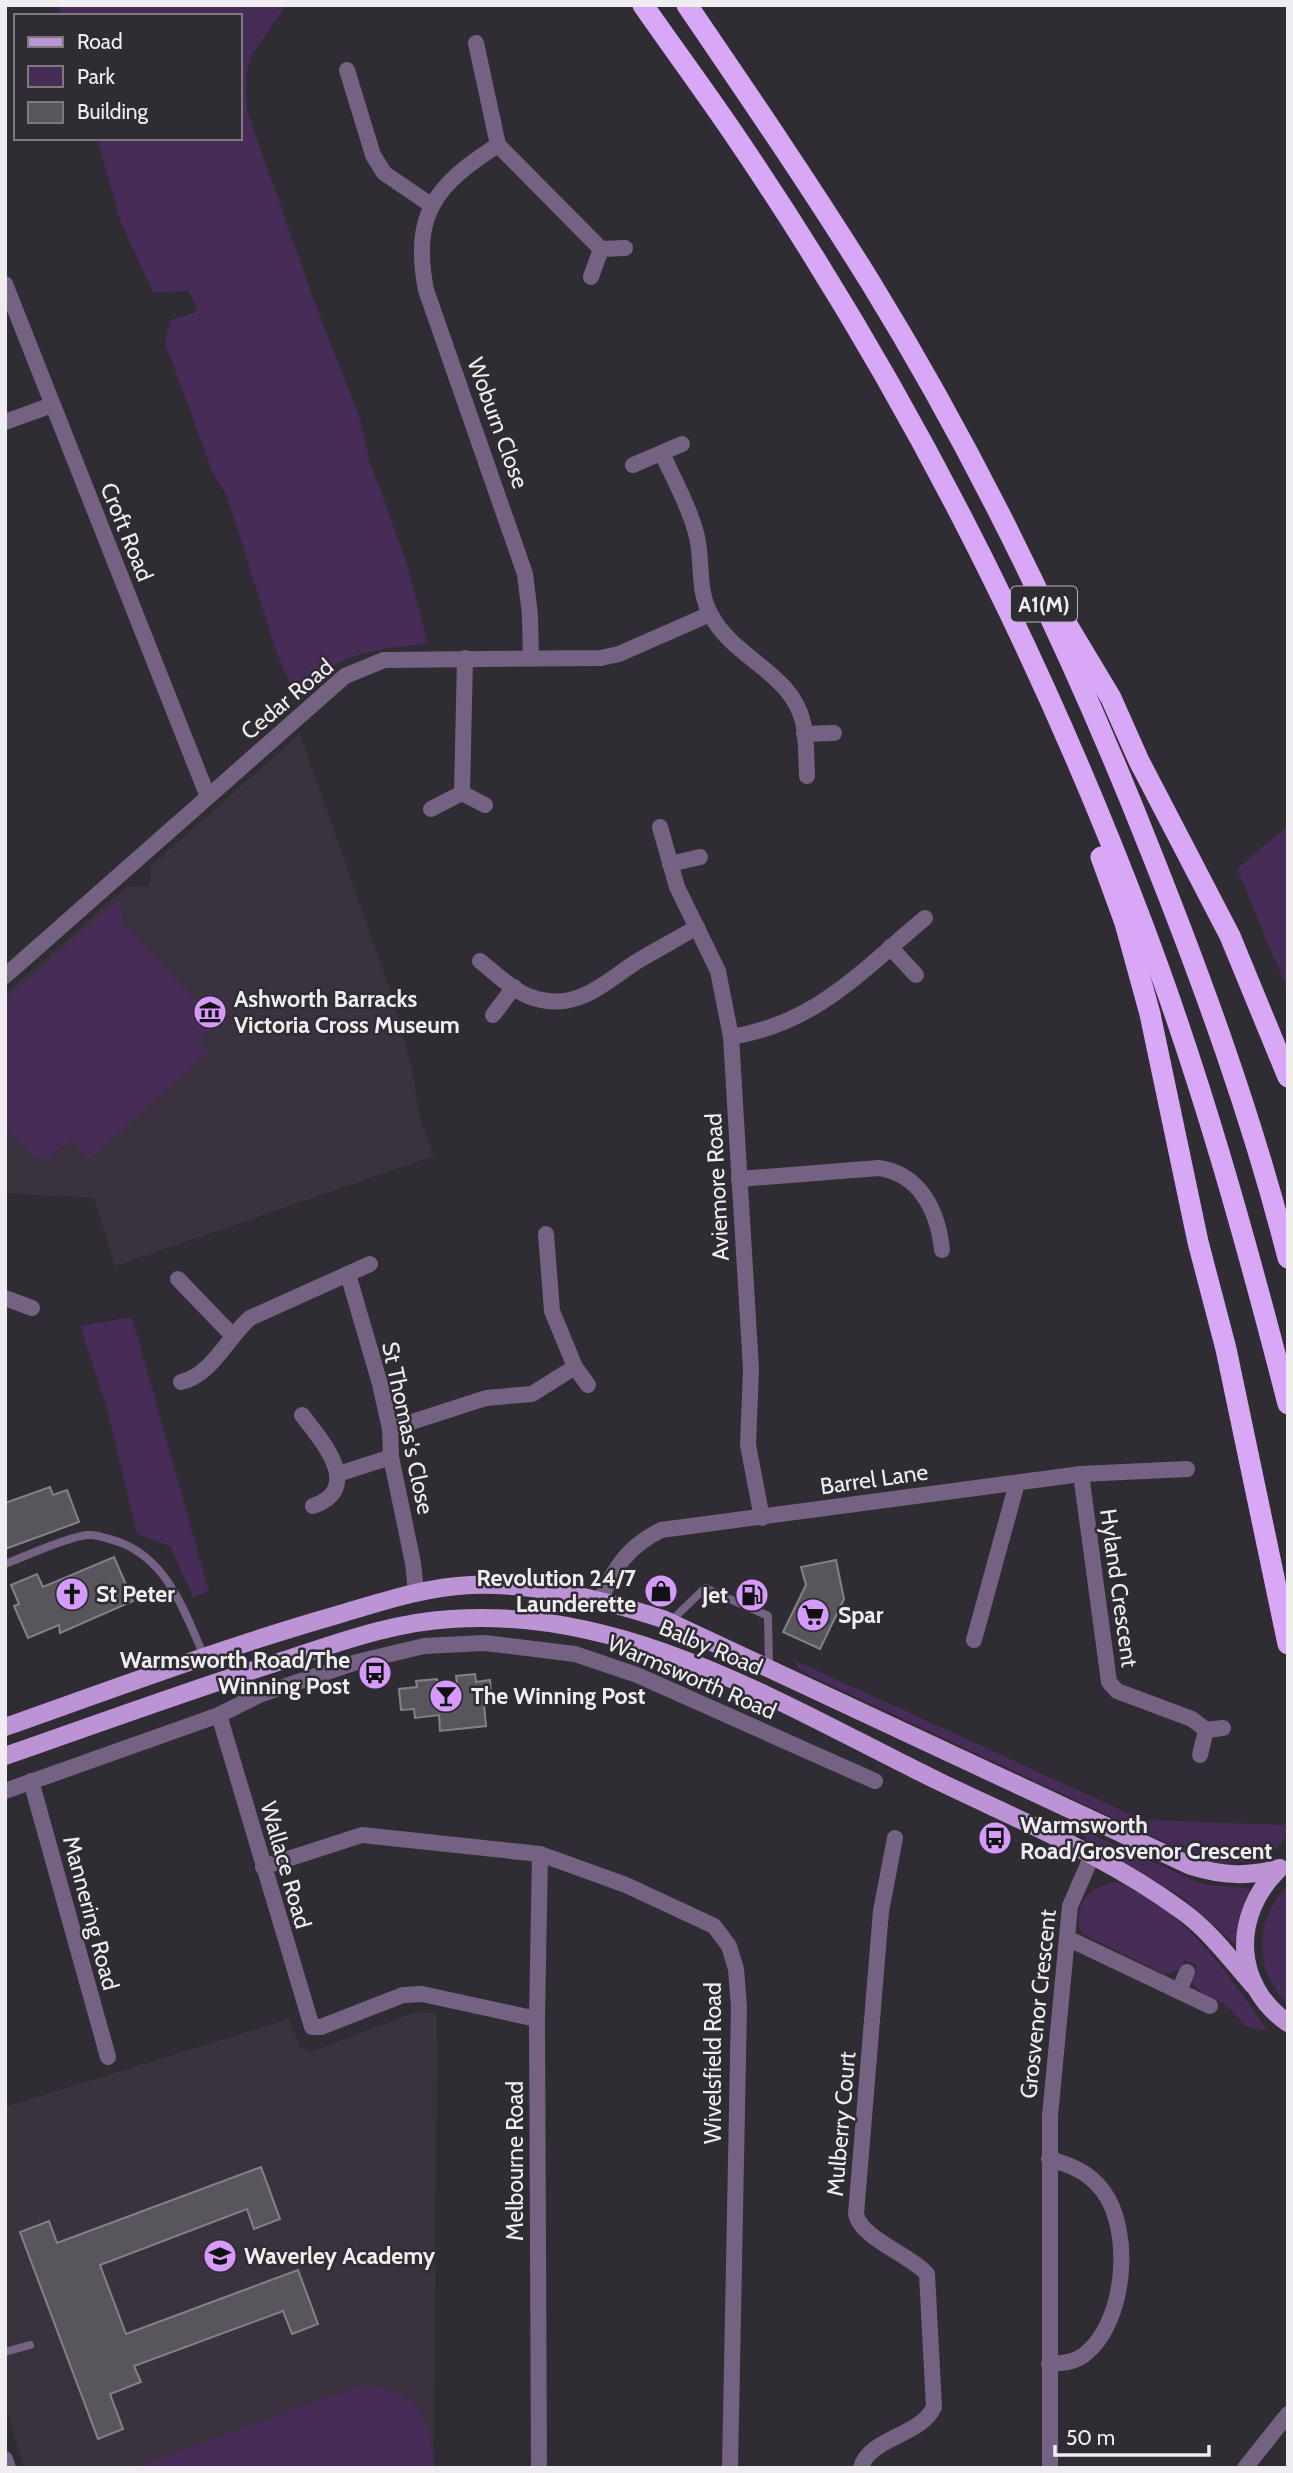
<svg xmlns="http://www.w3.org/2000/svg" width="1293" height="2473" font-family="Cabin,sans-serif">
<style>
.built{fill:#3a333f}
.green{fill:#462c56}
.building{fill:#59555c;stroke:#858088;stroke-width:2}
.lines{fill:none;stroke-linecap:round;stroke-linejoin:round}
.service{stroke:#756282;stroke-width:8}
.minor{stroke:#756282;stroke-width:16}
.primary{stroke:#bc94d6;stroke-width:18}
.motorway{stroke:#d8a8f7;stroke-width:21}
.labels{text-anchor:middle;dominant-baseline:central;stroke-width:5;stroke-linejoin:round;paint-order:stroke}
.shield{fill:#302c33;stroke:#b6b3b9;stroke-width:2}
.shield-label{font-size:21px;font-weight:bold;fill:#f0edf2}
.street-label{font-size:23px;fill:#f0edf2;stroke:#302c33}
.poi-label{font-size:23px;font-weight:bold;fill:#f0edf2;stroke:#302c33;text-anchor:start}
</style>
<rect width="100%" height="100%" fill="#302c33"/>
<!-- built -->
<g class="built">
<polygon points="300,734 393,999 411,1066 419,1114 434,1156 115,1266 94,1198 5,1193 5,994 127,887 149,886 151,866"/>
<polygon points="416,2012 437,2013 434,2468 24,2468 5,2405 5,2107 289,2019 300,2047 310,2052"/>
</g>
<!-- green -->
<g class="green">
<path d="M 59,5 L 286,5 L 251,56 L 246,76 L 247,111 L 314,301 L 359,416 L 370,462 L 407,564 L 428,644 C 397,647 362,649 335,665 C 321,674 308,687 295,697 L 275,648 L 227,496 L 213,473 L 165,343 L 170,320 L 195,313 L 197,307 L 188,291 L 153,292 L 120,220 L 97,138 L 240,138 L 240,16 L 60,16 Z"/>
<polygon points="1288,825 1288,991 1237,869"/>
<polygon points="119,899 122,922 217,1023 198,1042 208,1052 90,1159 70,1139 47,1160 33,1156 5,1128 5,999"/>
<polygon points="132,1317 209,1592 193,1597 170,1546 137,1534 107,1408 80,1326"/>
<path d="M 792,1659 L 1143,1820 L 1288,1825 C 1288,1860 1230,1867 1205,1861 L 801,1671 Z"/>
<polygon points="1087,1832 1202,1884 1250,1889 1239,1916 1235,1944 1182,1897 1084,1841"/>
<path d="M 1116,1882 C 1182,1905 1230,1977 1268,2031 L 1244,2026 C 1228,1997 1206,2003 1192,1982 L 1197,1966 L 1185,1960 L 1179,1970 L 1164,1974 L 1081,1933 C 1073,1905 1088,1886 1116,1882 Z"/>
<path d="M 1288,1886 L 1288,2004 C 1253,1972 1254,1917 1288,1886 Z"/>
<path d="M 361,2385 C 416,2388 431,2417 434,2468 L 133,2468 Z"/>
</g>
<!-- building -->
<g class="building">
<polygon points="50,1487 53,1495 67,1490 79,1522 5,1549 5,1503"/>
<polygon points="114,1557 133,1601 60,1633 59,1625 28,1638 14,1606 19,1604 11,1585 37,1574 43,1587"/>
<polygon points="836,1560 844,1599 820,1649 783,1632 806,1585 801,1567"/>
<polygon points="475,1674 476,1682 490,1680 492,1703 484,1704 486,1726 440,1731 439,1715 415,1718 414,1709 401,1710 399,1689 417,1687 416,1681 437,1679 438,1685 457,1683 456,1676"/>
<polygon points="261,2167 280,2219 254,2229 247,2209 100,2265 126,2334 298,2270 318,2324 292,2334 283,2311 134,2366 141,2382 110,2394 123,2429 98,2439 20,2232 49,2221 57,2243"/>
</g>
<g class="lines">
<!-- service -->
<g class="service">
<path d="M 5,1564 C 26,1556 67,1537 87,1535 C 98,1534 109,1539 119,1542 C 168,1560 184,1611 204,1656"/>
<polyline points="670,1622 705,1588 768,1616 769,1667"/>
<polyline points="5,2352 30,2345"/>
</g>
<!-- minor -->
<g class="minor">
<polyline points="476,43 498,145 601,249"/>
<polyline points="347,70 373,155 384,173 431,205"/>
<path d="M 498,145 C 437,184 411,213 426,290 L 525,574 L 530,615 L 531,658"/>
<polyline points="591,277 601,249 625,248"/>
<polyline points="5,284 208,797"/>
<polyline points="5,422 52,405"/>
<path d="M 662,453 C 674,480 690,508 697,537 C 703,563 697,591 711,615 C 733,658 791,672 803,722 C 807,739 806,759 807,776"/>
<polyline points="633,465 682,444"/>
<polyline points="804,734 834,733"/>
<polyline points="462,793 465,658"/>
<polyline points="431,809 462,793 485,805"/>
<polyline points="660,827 677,887 718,971 731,1037 751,1369 748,1445 762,1518"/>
<polyline points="670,864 700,857"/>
<polyline points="890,947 916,975"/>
<path d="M 480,961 C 494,972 511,989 528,996 C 574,1014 601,985 636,962 C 656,950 677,939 697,927"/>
<polyline points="5,976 345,676 384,660 601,658 619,654 710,614"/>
<polyline points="493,1015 514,987"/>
<path d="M 731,1037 C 817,1023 861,971 925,918"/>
<path d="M 739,1179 L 879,1168 C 920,1174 938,1211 942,1250"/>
<polyline points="546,1234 552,1311 575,1367 588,1385"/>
<polyline points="348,1274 380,1384 390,1429 391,1457 413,1563 416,1592"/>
<polyline points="178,1279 232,1335"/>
<polyline points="5,1298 32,1308"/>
<path d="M 181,1382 C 211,1376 228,1337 250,1318 L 370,1264"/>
<path d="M 302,1415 C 322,1441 364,1488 313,1506"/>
<polyline points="390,1429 486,1398 532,1394 575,1367"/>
<polyline points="338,1474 391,1457"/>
<polyline points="1081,1474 1109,1682 1117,1691 1192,1719 1206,1730"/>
<path d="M 601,1599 C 615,1566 628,1547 661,1530 L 1081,1474 L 1187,1469"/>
<polyline points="974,1640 1017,1483"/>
<polyline points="219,1715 312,2027 321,2027 403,1995 422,1994 537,2019"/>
<polyline points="1200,1755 1206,1730 1223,1728"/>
<polyline points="31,1781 108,2057"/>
<polyline points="5,1791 219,1715 259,1695 357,1662 424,1646 485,1643 575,1654 637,1675 875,1781"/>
<polyline points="263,1867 362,1835 540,1854 626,1885 714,1926 729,1946 736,1969 739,2007 730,2468"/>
<polyline points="1067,1938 1210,2006"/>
<polyline points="1179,1991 1187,1972"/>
<path d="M 1049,2364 C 1062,2363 1073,2363 1084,2355 C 1126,2323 1133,2231 1103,2191 C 1089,2172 1071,2165 1049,2159"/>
<polyline points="5,2459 8,2468"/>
<polyline points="539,2468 537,2019 540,1854"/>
<path d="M 861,2468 C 868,2438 921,2436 934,2407 L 927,2274 C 911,2255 860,2238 856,2214 L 881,1911 L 895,1838"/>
<polyline points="1050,2468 1050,2116 1070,1906 1091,1858"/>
<polyline points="1245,2468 1288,2414"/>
</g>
<!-- primary -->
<g class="primary">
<path d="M 5,1727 C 115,1688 225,1647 337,1615 C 381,1602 425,1587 471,1585 C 537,1583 600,1599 663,1619 L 1191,1866 C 1223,1876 1248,1877 1280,1868"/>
<path d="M 5,1756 C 100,1723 195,1688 291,1658 C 343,1641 396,1622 451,1619 C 628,1606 786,1707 940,1782 C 1021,1821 1109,1857 1182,1911 C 1209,1930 1231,1960 1253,1985"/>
<path d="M 1278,1870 C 1232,1915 1233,1985 1288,2023"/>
</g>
<!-- motorway -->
<g class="motorway">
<path d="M 643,5 C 677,54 713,102 746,152 C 906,390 1039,651 1141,920 C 1201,1078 1246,1240 1288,1404"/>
<path d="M 687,5 C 749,96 811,187 869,280 C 981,462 1073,654 1151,852 C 1204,985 1253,1120 1288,1258"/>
<polyline points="1066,623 1111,698 1139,761 1230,936 1288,1077"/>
<polyline points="1101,857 1125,923 1150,1014 1198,1242 1226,1349 1288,1644"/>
</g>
</g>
<!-- icons -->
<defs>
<symbol id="museum-disc" viewBox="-11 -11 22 22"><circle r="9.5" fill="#d69bfa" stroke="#302c33"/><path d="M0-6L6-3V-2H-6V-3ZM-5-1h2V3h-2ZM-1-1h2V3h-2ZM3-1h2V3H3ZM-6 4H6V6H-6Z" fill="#111"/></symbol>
<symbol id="shop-disc" viewBox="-11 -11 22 22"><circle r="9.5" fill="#d69bfa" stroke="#302c33"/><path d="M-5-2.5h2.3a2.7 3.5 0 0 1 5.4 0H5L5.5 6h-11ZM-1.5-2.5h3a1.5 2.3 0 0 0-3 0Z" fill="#111"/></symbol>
<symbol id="church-disc" viewBox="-11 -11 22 22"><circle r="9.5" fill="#d69bfa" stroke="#302c33"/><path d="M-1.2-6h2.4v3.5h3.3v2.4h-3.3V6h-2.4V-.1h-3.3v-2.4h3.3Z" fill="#111"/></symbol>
<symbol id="fuel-disc" viewBox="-11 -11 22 22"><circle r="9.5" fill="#d69bfa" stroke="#302c33"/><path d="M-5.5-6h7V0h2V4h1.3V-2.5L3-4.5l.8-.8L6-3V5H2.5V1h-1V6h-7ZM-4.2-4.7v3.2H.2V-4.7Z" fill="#111"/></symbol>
<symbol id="supermarket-disc" viewBox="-11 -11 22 22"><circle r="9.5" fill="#d69bfa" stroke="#302c33"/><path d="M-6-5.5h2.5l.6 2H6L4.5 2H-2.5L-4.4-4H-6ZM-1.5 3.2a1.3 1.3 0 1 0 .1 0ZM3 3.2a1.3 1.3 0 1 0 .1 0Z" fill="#111"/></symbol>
<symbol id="bus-disc" viewBox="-11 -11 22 22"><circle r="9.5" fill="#d69bfa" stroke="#302c33"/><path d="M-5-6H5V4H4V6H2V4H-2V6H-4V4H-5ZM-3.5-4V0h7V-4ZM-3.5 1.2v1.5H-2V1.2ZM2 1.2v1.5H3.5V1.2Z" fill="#111"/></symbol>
<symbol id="bar-disc" viewBox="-11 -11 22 22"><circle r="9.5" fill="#d69bfa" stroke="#302c33"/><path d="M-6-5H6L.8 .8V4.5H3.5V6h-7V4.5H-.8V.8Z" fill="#111"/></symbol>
<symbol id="school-disc" viewBox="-11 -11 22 22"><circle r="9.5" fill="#d69bfa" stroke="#302c33"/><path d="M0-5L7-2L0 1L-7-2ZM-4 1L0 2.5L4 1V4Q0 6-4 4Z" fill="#111"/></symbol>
</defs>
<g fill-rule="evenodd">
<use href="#museum-disc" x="191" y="993" width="38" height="38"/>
<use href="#shop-disc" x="642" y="1572" width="38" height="38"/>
<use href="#church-disc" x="53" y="1575" width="38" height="38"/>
<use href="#fuel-disc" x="733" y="1576" width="38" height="38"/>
<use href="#supermarket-disc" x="794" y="1596" width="38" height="38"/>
<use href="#bus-disc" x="356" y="1654" width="38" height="38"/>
<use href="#bar-disc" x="427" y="1677" width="38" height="38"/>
<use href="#bus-disc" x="976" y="1819" width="38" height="38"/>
<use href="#school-disc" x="201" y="2237" width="38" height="38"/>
</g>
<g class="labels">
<!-- shield labels -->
<rect class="shield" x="1011" y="586.5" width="66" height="35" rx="5"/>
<g class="shield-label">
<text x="1044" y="604">A1(M)</text>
</g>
<!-- street labels -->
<g class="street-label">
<text transform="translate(498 423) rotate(70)">Woburn Close</text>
<text transform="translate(127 532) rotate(68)">Croft Road</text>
<text transform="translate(287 699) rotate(-40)">Cedar Road</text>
<text transform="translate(717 1187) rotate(-93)">Aviemore Road</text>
<text transform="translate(408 1428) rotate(78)">St Thomas's Close</text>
<text transform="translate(874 1479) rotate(-8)">Barrel Lane</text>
<text transform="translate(1119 1588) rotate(82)">Hyland Crescent</text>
<text transform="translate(711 1647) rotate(23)">Balby Road</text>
<text transform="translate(692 1677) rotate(23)">Warmsworth Road</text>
<text transform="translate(286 1865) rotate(74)">Wallace Road</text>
<text transform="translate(91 1913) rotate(75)">Mannering Road</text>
<text transform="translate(1038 2004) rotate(-84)">Grosvenor Crescent</text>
<text transform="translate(713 2063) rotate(-90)">Wivelsfield Road</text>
<text transform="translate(841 2124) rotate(-85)">Mulberry Court</text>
<text transform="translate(515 2161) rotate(-90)">Melbourne Road</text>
</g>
<!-- poi labels -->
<g class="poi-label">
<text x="234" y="999">Ashworth Barracks<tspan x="234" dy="26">Victoria Cross Museum</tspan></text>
<text x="636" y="1578" text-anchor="end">Revolution 24/7<tspan x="636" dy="26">Launderette</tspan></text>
<text x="96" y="1594">St Peter</text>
<text x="728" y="1595" text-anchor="end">Jet</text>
<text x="838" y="1615">Spar</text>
<text x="350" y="1660" text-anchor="end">Warmsworth Road/The<tspan x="350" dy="26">Winning Post</tspan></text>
<text x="471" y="1696">The Winning Post</text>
<text x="1020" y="1825">Warmsworth<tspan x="1020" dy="26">Road/Grosvenor Crescent</tspan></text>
<text x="244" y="2256">Waverley Academy</text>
</g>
</g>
<!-- border -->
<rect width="1293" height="2473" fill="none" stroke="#f0edf2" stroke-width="14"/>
<!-- legend -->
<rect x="14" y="14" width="228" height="126" fill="#302c33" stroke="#7d797f" stroke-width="2"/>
<rect x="28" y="37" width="35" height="10" fill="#bc94d6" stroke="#7d797f" stroke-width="2"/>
<text x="77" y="49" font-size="21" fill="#f0edf2">Road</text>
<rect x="28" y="66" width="35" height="21" fill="#462c56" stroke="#7d797f" stroke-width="2"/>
<text x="77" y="84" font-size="21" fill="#f0edf2">Park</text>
<rect x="28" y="102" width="35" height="21" fill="#59555c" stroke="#7d797f" stroke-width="2"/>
<text x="77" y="119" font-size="21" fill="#f0edf2">Building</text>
<!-- scale -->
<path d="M1055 2445v10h154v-10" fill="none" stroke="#f0edf2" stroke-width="3.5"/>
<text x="1066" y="2445" font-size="21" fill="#f0edf2" stroke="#302c33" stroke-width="5" paint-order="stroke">50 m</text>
</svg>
